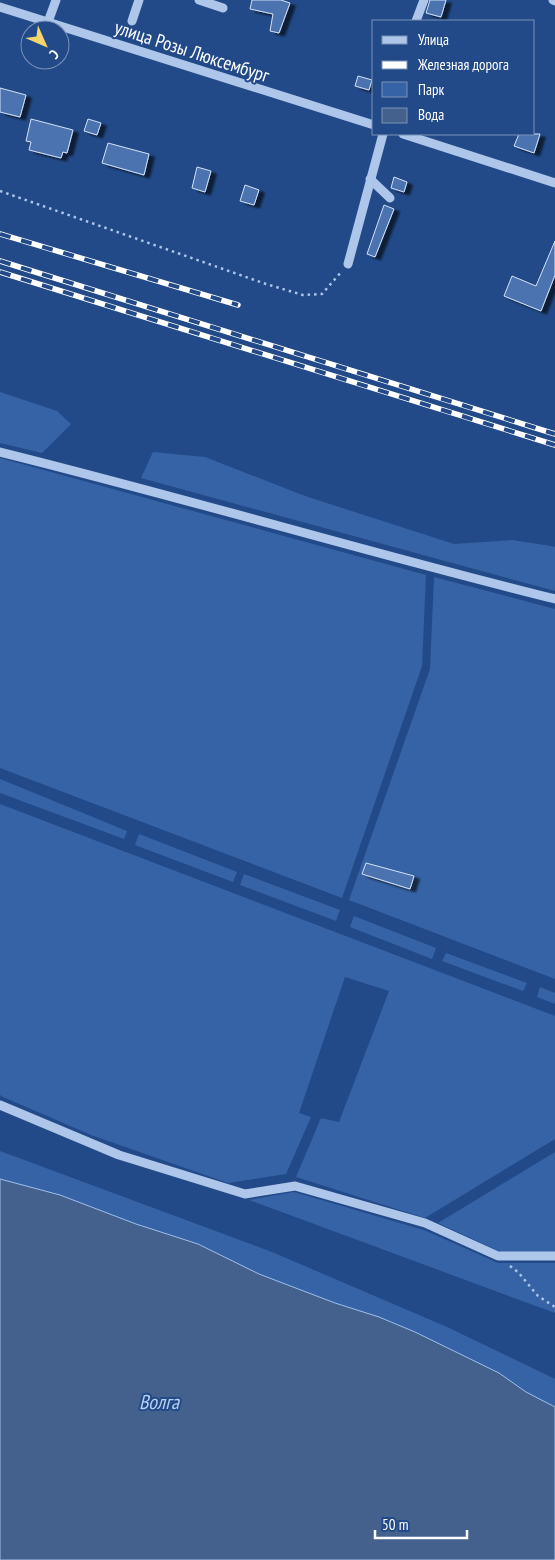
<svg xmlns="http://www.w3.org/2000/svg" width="555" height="1560" font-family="'PT Sans Narrow',sans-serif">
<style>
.green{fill:#3663a5}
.water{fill:#44618e;stroke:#a1c0eb}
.building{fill:#4b73b0;stroke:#d2e1f7;filter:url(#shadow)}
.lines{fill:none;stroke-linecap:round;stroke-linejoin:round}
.path{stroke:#adc6ea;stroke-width:2.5;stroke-dasharray:2.5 4;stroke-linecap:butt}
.minor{stroke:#adc6ea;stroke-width:9}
.rail-casing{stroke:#fff;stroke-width:5.5}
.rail{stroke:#224a88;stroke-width:4;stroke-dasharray:11;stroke-linecap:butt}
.labels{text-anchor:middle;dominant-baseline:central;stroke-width:4;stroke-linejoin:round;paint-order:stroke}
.street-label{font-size:19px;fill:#fff;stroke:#224a88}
.water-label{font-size:20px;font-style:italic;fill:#b9d0f1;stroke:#224a88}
</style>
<defs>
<filter id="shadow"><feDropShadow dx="5.5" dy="3" stdDeviation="1" flood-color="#0009"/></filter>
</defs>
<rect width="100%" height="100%" fill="#224a88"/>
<!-- green -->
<g class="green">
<polygon points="0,392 57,411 71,424 42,453 0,443"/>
<polygon points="153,452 205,457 305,496 454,544 512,540 551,546 555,547 555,591 141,478"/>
<polygon points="0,458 426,575 422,666 342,898 0,768"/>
<polygon points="434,577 555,609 555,979 349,900 430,669"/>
<polygon points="0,779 127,831 124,839 0,793"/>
<polygon points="0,804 555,1016 555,1139 425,1218 296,1177 321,1118 339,1122 389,991 345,977 299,1113 311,1117 286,1174 228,1183 91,1135 3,1097 0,1095"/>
<polygon points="139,834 237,872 233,882 135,845"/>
<polygon points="244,874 340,910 336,921 240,885"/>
<polygon points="354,916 436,948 432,959 350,927"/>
<polygon points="446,953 527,983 523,991 442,961"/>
<polygon points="540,987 555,993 555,1004 537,997"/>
<polygon points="0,1151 272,1252 447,1327 555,1379 555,1407 526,1392 499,1373 415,1332 379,1317 335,1303 259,1274 198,1244 136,1224 60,1195 0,1179"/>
<polygon points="555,1152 555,1252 501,1252 438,1223"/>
<polygon points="294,1192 424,1230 498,1263 555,1263 555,1313 249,1200"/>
</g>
<!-- water -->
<polygon class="water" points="0,1179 60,1195 136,1224 198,1244 259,1274 335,1303 379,1317 415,1332 499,1373 526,1392 555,1407 555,1560 0,1560"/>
<!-- building -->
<g class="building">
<polygon points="252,0 281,0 290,3 279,33 270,31 273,14 250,9"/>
<polygon points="430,0 446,0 441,17 426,13"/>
<polygon points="358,76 372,80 369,90 355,86"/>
<polygon points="0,88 26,95 20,117 0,112"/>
<polygon points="31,119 73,130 67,153 63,152 61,158 29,150 31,142 26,141"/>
<polygon points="88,119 101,123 97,135 84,131"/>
<polygon points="519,134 540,134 534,153 514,146"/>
<polygon points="108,143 149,154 144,175 102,163"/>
<polygon points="197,167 211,171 205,192 192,188"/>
<polygon points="394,177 407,182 404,192 391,188"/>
<polygon points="245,185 259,190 254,205 240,201"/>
<polygon points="384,205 394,209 375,257 367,254"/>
<polygon points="555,241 555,275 541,311 504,296 512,276 536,286"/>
<polygon points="366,863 414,876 410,889 362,874"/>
</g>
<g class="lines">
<!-- path -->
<g class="path">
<polyline points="0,191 266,284 303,295 322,294 342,271"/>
<polyline points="510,1266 518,1272 538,1296 555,1307"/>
</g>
<!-- minor -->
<g class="minor">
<polyline points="199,0 223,8"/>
<polyline points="553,0 555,1"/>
<polyline points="0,7 374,125"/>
<polyline points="132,21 139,0"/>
<polyline points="416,21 424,0"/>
<polyline points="48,22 56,0"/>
<polyline points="403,134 555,183"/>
<polyline points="370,179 390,198"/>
<polyline points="348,264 383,134"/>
<path d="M 0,452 C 186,498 369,553 555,599"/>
<polyline points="0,1105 119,1155 245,1194 295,1186 425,1223 498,1256 555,1256"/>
</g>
<defs>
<g id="rail">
<polyline points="0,234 238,305"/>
<polyline points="0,261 555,434"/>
<polyline points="0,272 555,445"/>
</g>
</defs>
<!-- rail casing -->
<use href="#rail" class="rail-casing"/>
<!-- rail -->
<use href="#rail" class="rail"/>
</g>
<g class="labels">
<!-- street labels -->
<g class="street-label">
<text transform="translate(192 51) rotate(18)">улица Розы Люксембург</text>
</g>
<!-- water labels -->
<g class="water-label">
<text x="159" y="1402">Волга</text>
</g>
</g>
<!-- legend -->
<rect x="372" y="20" width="162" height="115" fill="#224a88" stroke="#7a92b8"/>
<rect x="382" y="36" width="25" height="8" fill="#adc6ea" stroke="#7a92b8"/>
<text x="418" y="45" font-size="15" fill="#ffffff">Улица</text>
<rect x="382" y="61" width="25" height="8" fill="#ffffff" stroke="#7a92b8"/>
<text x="418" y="70" font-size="15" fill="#ffffff">Железная дорога</text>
<rect x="382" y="82" width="25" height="15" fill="#3663a5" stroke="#7a92b8"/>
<text x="418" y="95" font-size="15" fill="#ffffff">Парк</text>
<rect x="382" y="108" width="25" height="15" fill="#44618e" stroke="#7a92b8"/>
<text x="418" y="120" font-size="15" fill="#ffffff">Вода</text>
<!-- north arrow -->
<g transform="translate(45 45) rotate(135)"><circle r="24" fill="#224a88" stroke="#7a92b8"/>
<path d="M0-4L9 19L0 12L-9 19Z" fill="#f6d56f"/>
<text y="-8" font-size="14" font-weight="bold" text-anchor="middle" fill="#ffffff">С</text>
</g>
<!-- scale -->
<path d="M375 1530v8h92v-8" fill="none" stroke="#ffffff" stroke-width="2.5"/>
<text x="382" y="1530" font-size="15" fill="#ffffff" stroke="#224a88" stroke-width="4" paint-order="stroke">50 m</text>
</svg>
